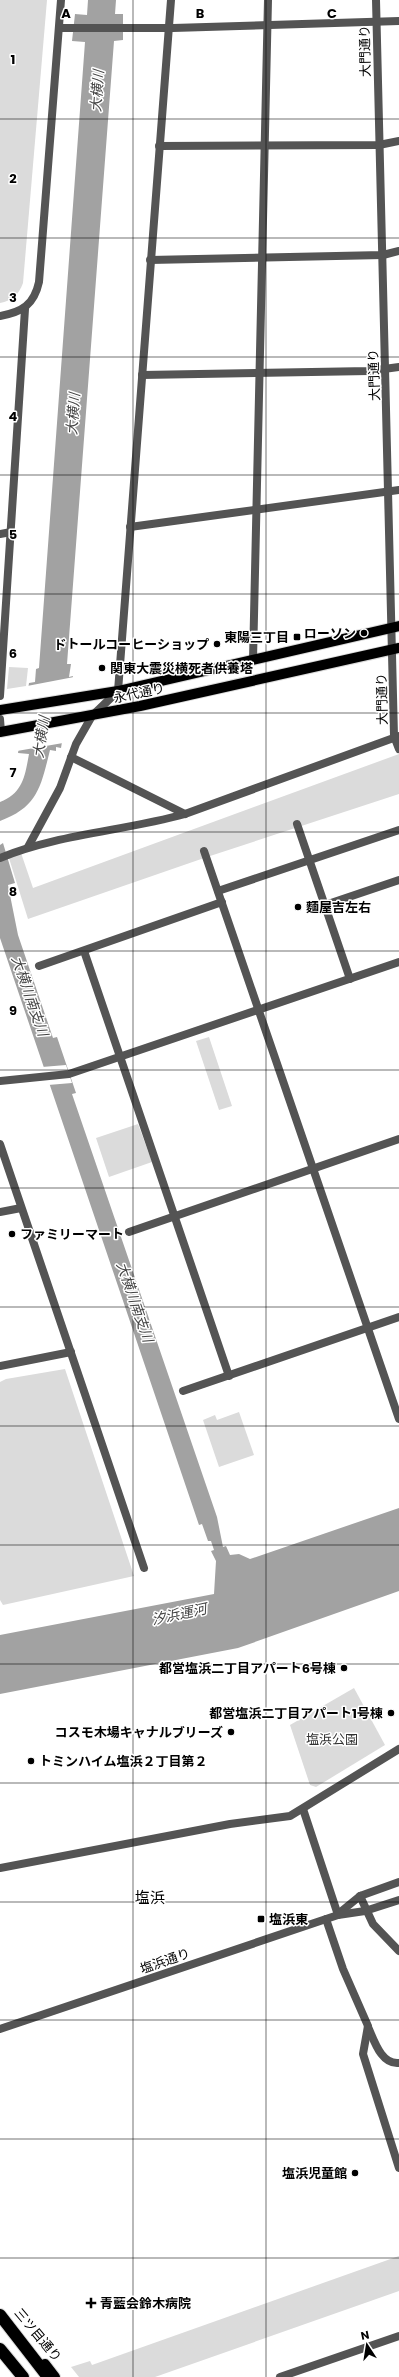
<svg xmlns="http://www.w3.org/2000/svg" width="399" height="2377" font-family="Poppins,'Noto Sans JP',sans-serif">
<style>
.green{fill:#dbdbdb}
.water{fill:#a2a2a2}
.pier{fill:#fff}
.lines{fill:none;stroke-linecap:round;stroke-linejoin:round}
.primary-casing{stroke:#dbdbdb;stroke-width:12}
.motorway-casing{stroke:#dbdbdb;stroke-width:14}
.minor{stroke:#545454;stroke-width:8}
.tertiary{stroke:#545454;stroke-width:8}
.primary{stroke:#000;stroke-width:10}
.motorway{stroke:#000;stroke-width:12}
.grid{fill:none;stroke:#000;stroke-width:1;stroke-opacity:0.55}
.poi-dot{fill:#000;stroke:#fff;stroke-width:1.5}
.labels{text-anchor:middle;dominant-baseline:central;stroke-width:3;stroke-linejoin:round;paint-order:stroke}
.street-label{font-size:13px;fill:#000;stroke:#fff}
.poi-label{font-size:13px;font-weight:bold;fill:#000;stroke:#fff;text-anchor:end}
.park-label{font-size:13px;fill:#323232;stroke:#fff}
.water-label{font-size:14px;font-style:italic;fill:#434343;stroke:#fff}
.quarter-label{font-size:15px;fill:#000;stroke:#fff}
.grid-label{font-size:13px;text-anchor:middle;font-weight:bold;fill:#000;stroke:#fff;stroke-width:3;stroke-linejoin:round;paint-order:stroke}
</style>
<rect width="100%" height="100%" fill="#fff"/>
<!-- green -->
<g class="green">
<path d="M 0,0 L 47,0 L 23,283 C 19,294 12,301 0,303 Z"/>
<polygon points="9,667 28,668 26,686 7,689"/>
<polygon points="399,754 399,794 207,857 28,919 8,855 20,850 33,888"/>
<polygon points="209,1037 232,1106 219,1110 196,1041"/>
<polygon points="138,1124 152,1162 109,1177 96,1138"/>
<polygon points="65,1369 134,1576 3,1605 0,1600 0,1382 6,1379"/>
<polygon points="239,1412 254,1455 219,1467 203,1420 215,1415 217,1420"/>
<polygon points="354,1688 385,1745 316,1787 310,1785 290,1725"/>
<polygon points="399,2256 399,2291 155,2377 79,2377 71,2367 90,2361 92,2365"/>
</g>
<!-- water -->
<g class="water">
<path d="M 88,0 L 116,0 L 115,14 L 123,14 L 123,40 L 114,41 L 67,664 L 71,664 L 69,677 L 73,676 L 61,748 L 56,747 L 56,751 L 50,750 C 41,786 38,807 0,821 L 0,802 C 23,793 25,776 29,754 L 18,753 L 29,683 L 35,682 L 36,669 L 39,668 L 85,42 L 72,41 L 75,14 L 87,15 Z"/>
<polygon points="3,843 15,883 8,885 18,935 53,1038 57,1037 76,1093 72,1094 217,1517 223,1547 226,1546 230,1555 239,1554 250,1559 399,1508 399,1591 238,1648 0,1694 0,1635 214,1594 216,1561 211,1551 214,1550 211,1541 208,1541 202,1524 199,1525 0,938 0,845"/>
</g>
<!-- pier -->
<g class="pier">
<polygon points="74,677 63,743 17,751 27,686"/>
<polygon points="66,1065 72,1083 48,1085 42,1067"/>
</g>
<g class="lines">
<defs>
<g id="primary">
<polyline points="0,710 118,691 399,626"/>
<polyline points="0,732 140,706 399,648"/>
<polyline points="45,2364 55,2377"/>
</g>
<g id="motorway">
<polyline points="0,2315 48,2377"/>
<polyline points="0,2349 23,2377"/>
</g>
</defs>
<!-- primary casing -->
<use href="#primary" class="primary-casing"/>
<!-- motorway casing -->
<use href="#motorway" class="motorway-casing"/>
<!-- minor -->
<g class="minor">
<polyline points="59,28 173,28 399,21"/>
<polyline points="159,146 379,145 399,141"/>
<polyline points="150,260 383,255 399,251"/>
<polyline points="142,375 369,371 399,367"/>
<polyline points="130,527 399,490"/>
<polyline points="0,534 11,532"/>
<polyline points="253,660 268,0"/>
<polyline points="0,696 25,309"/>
<polyline points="0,719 1,732"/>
<polyline points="71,757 185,814"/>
<polyline points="297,824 350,979"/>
<polyline points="28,847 60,788 76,744 92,716 118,691 171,0"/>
<polyline points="204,851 399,1419"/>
<path d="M 0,858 C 58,834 124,831 185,814 L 399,736"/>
<polyline points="218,891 399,830"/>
<polyline points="325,905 399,880"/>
<polyline points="84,951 229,1376"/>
<polyline points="39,966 222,902"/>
<polyline points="0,1081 69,1074 399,962"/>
<polyline points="183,1391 399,1317"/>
<polyline points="360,1896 373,1924 399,1951"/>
<polyline points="326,1919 343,1969 368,2026 363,2054 399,2168"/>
<path d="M 368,2027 C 374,2040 381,2065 399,2063"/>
<polyline points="280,2377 399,2336"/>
</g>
<!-- tertiary -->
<g class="tertiary">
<polyline points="376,0 394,736 399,749"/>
<path d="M 0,316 C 22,312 34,305 39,282 L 61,0"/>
<polyline points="0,1144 144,1568"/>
<polyline points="0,1212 21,1208"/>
<polyline points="129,1232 399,1139"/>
<polyline points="0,1366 71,1352"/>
<polyline points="303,1809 338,1915"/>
<polyline points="0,1868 230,1824 290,1816 399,1749"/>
<polyline points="338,1914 360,1896 399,1882"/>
<polyline points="0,2029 338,1915 365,1911 399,1900"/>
</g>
<!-- primary -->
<use href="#primary" class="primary"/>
<!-- motorway -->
<use href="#motorway" class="motorway"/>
</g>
<!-- grid -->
<path class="grid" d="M 133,0 L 133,2377M 266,0 L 266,2377M 0,119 L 399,119M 0,238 L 399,238M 0,357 L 399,357M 0,475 L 399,475M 0,594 L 399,594M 0,713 L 399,713M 0,832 L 399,832M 0,951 L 399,951M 0,1070 L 399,1070M 0,1188 L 399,1188M 0,1307 L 399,1307M 0,1426 L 399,1426M 0,1545 L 399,1545M 0,1664 L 399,1664M 0,1783 L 399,1783M 0,1902 L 399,1902M 0,2020 L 399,2020M 0,2139 L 399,2139M 0,2258 L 399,2258"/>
<!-- markers -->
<g class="poi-dot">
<circle cx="364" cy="633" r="4"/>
<rect x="293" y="633" width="8" height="8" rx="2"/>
<circle cx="217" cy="644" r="4"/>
<circle cx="102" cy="668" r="4"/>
<circle cx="298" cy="907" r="4"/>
<circle cx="12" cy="1234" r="4"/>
<circle cx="344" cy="1668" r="4"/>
<circle cx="391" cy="1713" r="4"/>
<circle cx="231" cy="1732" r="4"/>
<circle cx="31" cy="1761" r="4"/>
<rect x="257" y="1915" width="8" height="8" rx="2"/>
<circle cx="355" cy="2173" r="4"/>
<path d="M89 2297h4v4h4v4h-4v4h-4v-4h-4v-4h4z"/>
</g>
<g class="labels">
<!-- street labels -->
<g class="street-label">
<text transform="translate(365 51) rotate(-91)">大門通り</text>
<text transform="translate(374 375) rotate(-92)">大門通り</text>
<text transform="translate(139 693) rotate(-12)">永代通り</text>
<text transform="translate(382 699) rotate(-91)">大門通り</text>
<text transform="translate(165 1961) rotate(-19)">塩浜通り</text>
<text transform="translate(38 2335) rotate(50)">三ツ目通り</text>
</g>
<!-- poi labels -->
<g class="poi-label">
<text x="356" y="633">ローソン</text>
<text x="289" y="637">東陽三丁目</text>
<text x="209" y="644">ドトールコーヒーショップ</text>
<text x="110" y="668" text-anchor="start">関東大震災横死者供養塔</text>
<text x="306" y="907" text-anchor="start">麵屋吉左右</text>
<text x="20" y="1234" text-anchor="start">ファミリーマート</text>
<text x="336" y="1668">都営塩浜二丁目アパート6号棟</text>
<text x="383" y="1713">都営塩浜二丁目アパート1号棟</text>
<text x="223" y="1732">コスモ木場キャナルブリーズ</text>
<text x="39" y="1761" text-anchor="start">トミンハイム塩浜２丁目第２</text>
<text x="269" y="1919" text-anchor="start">塩浜東</text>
<text x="347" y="2173">塩浜児童館</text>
<text x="100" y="2303" text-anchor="start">青藍会鈴木病院</text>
</g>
<!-- park labels -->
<g class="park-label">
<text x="332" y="1739">塩浜公園</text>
</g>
<!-- water labels -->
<g class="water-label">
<text transform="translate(97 91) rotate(-86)">大横川</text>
<text transform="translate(73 414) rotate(-86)">大横川</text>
<text transform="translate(41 737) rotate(-81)">大横川</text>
<text transform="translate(30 996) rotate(71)">大横川南支川</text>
<text transform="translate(135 1302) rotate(71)">大横川南支川</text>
<text transform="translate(179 1614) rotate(-12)">汐浜運河</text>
</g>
<!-- quarter labels -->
<g class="quarter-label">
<text x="150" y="1897">塩浜</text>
</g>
</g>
<g class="grid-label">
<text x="66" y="18">A</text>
<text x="200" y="18">B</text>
<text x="332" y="18">C</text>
<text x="13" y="64">1</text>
<text x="13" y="183">2</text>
<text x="13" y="302">3</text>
<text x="13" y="421">4</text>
<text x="13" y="539">5</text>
<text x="13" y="658">6</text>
<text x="13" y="777">7</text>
<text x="13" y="896">8</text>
<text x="13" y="1015">9</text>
</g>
<!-- north arrow -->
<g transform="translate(367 2345) rotate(348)" stroke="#ffffff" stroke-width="3" paint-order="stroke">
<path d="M0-3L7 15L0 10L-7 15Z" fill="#000000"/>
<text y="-6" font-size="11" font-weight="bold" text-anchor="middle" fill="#000000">N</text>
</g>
</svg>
